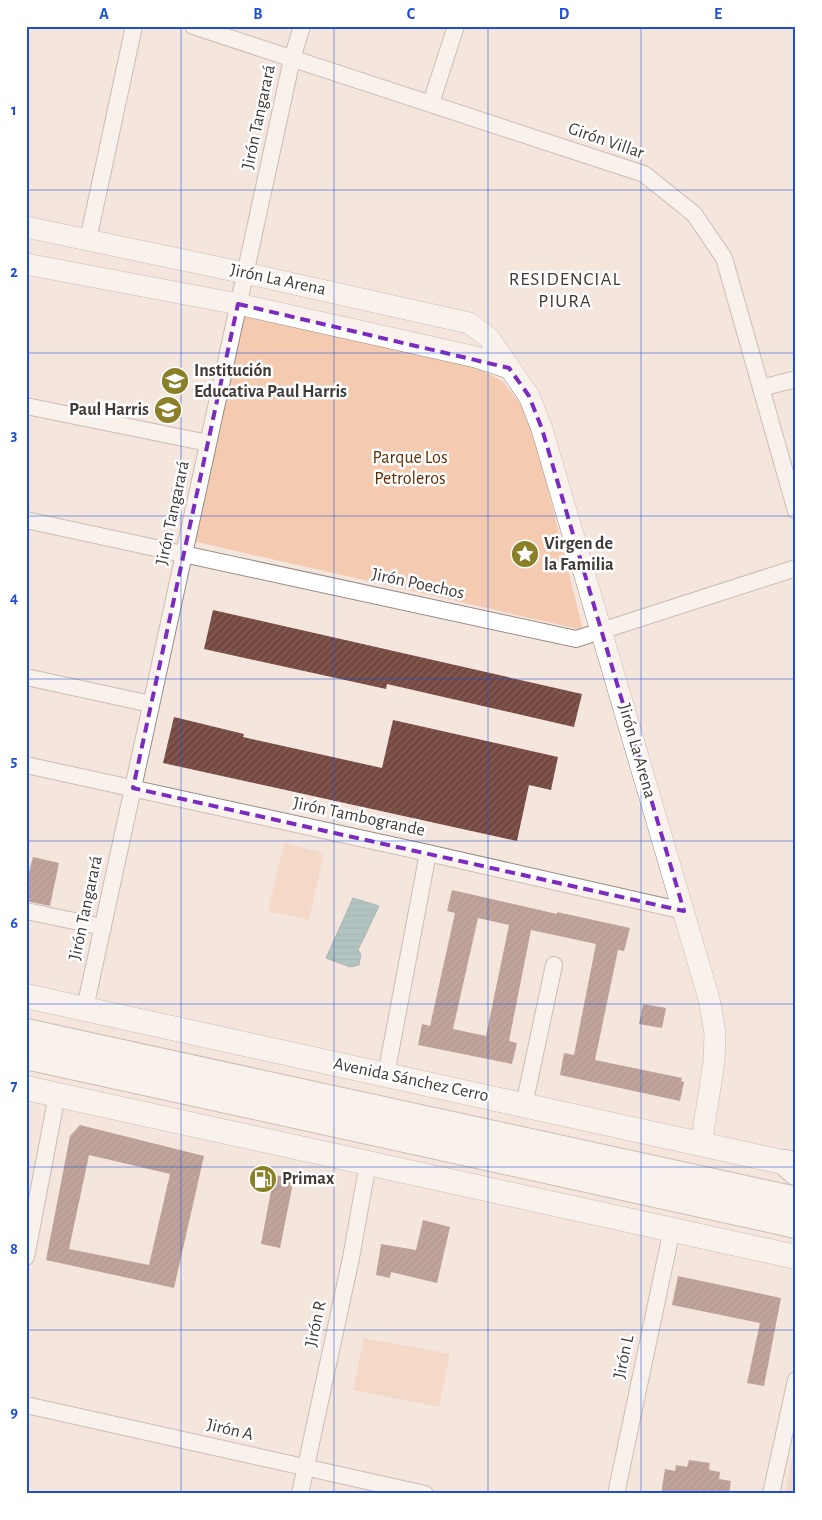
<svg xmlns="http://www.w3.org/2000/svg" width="822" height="1520" font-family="'Alegreya Sans',sans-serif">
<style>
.park{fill:#f4cab1}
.water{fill:url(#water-rules);stroke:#577e82}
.building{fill:url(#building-hatch);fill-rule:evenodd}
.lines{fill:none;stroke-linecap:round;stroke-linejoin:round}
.minor-casing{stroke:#998c84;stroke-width:18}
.tertiary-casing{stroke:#998c84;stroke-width:22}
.secondary-casing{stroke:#998c84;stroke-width:25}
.primary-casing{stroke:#998c84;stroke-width:28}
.minor{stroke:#fff;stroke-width:16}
.tertiary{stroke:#fff;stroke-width:21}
.secondary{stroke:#fff;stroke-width:24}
.primary{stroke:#fff;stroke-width:26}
.marked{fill:none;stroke:#7b2cbf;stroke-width:4;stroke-dasharray:10 6;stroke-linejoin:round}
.grid{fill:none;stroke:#1d4ed8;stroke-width:1;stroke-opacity:0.55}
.labels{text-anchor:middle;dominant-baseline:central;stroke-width:5;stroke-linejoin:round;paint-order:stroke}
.street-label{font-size:18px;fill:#413b38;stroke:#fff}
.poi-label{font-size:18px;font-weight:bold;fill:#413b38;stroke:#fff;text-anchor:start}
.park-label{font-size:18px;fill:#632d02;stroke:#fff}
.neighbourhood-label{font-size:19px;letter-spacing:1px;fill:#443932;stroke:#fff}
.neatline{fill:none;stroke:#1d4ed8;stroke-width:2}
.grid-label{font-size:16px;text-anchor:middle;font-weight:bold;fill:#1d4ed8}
</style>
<defs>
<pattern id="water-rules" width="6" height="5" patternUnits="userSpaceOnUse" patternTransform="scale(1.25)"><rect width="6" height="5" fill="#609ba1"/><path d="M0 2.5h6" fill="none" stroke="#518084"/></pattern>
<pattern id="building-hatch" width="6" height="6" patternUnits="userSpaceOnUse" patternTransform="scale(1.25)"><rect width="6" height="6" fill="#754941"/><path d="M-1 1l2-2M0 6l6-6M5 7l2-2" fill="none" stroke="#85625b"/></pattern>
</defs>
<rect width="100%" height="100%" fill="#f4e5dd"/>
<!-- park -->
<g class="park">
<polygon points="245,311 456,356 502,381 519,402 532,424 583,630 193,541"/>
<polygon points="284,843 324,853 309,920 268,911"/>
<polygon points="364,1338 450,1354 439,1407 353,1390"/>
<polygon points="796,1438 796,1494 785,1494"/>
</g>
<!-- water -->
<polygon class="water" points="353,898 379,906 358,950 361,954 359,965 350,967 326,958"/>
<!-- building -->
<g class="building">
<polygon points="213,610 582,694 574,727 387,684 386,689 204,649"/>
<polygon points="174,717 244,734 243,737 382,768 393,720 558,757 551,790 529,785 517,841 163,763"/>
<polygon points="33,857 59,863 50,906 26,901 26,883"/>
<path d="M 452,890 L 557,914 L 557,912 L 630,928 L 624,951 L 618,950 L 595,1060 L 682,1078 L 681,1081 L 684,1082 L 680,1101 L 560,1075 L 564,1053 L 574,1055 L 596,944 L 573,939 L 531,930 L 509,1041 L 517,1043 L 512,1064 L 418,1045 L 422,1024 L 430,1026 L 455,913 L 447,911 ZM 478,918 L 509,925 L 486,1036 L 453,1029 Z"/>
<polygon points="643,1004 666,1008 662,1028 639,1024"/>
<path d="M 80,1125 L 204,1156 L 174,1288 L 46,1260 L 70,1136 ZM 89,1155 L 170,1174 L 149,1265 L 69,1249 Z"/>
<polygon points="274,1175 294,1178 280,1248 261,1244"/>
<polygon points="423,1220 450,1227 437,1283 391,1272 390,1278 376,1275 381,1244 416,1250"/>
<polygon points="678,1276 781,1298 764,1386 747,1383 760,1323 672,1305"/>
<polygon points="689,1460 710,1463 709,1470 720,1472 719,1479 731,1481 729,1494 661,1494 665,1469 675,1471 676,1465 687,1467"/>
</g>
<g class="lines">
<defs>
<g id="minor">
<polyline points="193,26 644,174 694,214 724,258 796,511"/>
<polyline points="431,103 456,26"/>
<polyline points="88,240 134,26"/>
<polyline points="761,388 796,379"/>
<polyline points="26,406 208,443"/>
<polyline points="26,520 576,639 796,568"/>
<polyline points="26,677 151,704"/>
<polyline points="26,765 428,853 684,911"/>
<polyline points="26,911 103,927"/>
<polyline points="85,1008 292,59 302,26"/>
<polyline points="386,1075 428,853"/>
<polyline points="524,1105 554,965"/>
<polyline points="26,1257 57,1095"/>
<polyline points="26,1405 425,1494"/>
<polyline points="300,1494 351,1258 368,1163"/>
<polyline points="616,1494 672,1229"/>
<polyline points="771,1494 796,1380"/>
</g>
<g id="tertiary">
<polyline points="26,227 245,273 469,323 489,338 529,396 542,429 709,999 715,1032 714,1062 701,1145"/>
<polyline points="26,264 238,304 476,357 509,368"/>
</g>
<g id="secondary">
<polyline points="26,996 796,1165"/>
<polyline points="26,1088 796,1257"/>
</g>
<g id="primary">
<polyline points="26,1032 796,1200"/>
<polyline points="26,1056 796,1225"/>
<polyline points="786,1163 796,1172"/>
</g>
</defs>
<!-- minor casing -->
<use href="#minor" class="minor-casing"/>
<!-- tertiary casing -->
<use href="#tertiary" class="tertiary-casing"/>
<!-- secondary casing -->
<use href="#secondary" class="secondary-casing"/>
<!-- primary casing -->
<use href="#primary" class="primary-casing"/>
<!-- minor -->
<use href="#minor" class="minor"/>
<!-- tertiary -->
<use href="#tertiary" class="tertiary"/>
<!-- secondary -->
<use href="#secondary" class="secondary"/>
<!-- primary -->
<use href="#primary" class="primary"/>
</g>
<!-- marked area -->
<path d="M0 0H822V1520H0ZM 238,304 L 509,368 L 529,396 L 542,429 L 684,911 L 133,788 Z" fill="#f4e5dd" fill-opacity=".55" fill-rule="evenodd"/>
<path class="marked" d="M 238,304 L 509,368 L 529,396 L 542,429 L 684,911 L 133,788 Z"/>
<!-- grid -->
<path class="grid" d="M 181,26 L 181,1494M 334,26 L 334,1494M 488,26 L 488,1494M 641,26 L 641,1494M 26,190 L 796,190M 26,353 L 796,353M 26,516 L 796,516M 26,679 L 796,679M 26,841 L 796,841M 26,1004 L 796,1004M 26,1167 L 796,1167M 26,1330 L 796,1330"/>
<!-- icons -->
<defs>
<symbol id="school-disc" viewBox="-11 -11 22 22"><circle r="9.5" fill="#8a8027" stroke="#fff"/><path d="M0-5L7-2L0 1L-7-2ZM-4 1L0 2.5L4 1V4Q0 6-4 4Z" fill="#fff"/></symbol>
<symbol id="sight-disc" viewBox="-11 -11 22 22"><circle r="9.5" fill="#8a8027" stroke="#fff"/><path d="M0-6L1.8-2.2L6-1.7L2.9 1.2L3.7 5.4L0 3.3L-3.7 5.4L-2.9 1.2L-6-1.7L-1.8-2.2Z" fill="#fff"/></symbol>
<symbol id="fuel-disc" viewBox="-11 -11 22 22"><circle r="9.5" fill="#8a8027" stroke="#fff"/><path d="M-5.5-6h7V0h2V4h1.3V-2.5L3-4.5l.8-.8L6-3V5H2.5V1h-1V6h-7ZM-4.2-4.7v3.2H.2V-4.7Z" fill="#fff"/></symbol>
</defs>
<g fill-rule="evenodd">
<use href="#school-disc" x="159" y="365" width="32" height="32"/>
<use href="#school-disc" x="152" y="394" width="32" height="32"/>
<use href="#sight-disc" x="509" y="538" width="32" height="32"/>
<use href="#fuel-disc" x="247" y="1163" width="32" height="32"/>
</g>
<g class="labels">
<!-- street labels -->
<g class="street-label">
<text transform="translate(259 117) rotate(-78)">Jirón Tangarará</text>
<text transform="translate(606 141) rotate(19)">Girón Villar</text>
<text transform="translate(278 280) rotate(12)">Jirón La Arena</text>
<text transform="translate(173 513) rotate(-78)">Jirón Tangarará</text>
<text transform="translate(418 584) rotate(12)">Jirón Poechos</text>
<text transform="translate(637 751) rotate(74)">Jirón La Arena</text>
<text transform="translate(359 817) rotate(12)">Jirón Tambogrande</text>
<text transform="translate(86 908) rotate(-78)">Jirón Tangarará</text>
<text transform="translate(411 1080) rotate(12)">Avenida Sánchez Cerro</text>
<text transform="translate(316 1324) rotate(-78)">Jirón R</text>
<text transform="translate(624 1357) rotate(-78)">Jirón L</text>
<text transform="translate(230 1430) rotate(13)">Jirón A</text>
</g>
<!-- poi labels -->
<g class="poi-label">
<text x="194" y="371">Institución<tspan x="194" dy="21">Educativa Paul Harris</tspan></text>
<text x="149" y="410" text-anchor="end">Paul Harris</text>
<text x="544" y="544">Virgen de<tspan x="544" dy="21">la Familia</tspan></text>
<text x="282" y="1179">Primax</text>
</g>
<!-- park labels -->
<g class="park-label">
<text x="410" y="458">Parque Los<tspan x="410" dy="21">Petroleros</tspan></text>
</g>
<!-- neighbourhood labels -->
<g class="neighbourhood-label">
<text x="565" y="279">RESIDENCIAL<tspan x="565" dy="22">PIURA</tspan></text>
</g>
</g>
<!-- border -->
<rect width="822" height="1520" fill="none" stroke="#ffffff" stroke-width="55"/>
<rect x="28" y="28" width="766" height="1464" class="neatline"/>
<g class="grid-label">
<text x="104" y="19">A</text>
<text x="258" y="19">B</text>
<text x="411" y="19">C</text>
<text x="564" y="19">D</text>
<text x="718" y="19">E</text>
<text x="14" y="115">1</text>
<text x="14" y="277">2</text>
<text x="14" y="440">3</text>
<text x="14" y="603">4</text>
<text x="14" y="766">5</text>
<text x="14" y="928">6</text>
<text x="14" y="1091">7</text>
<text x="14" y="1254">8</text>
<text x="14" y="1417">9</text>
</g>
</svg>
